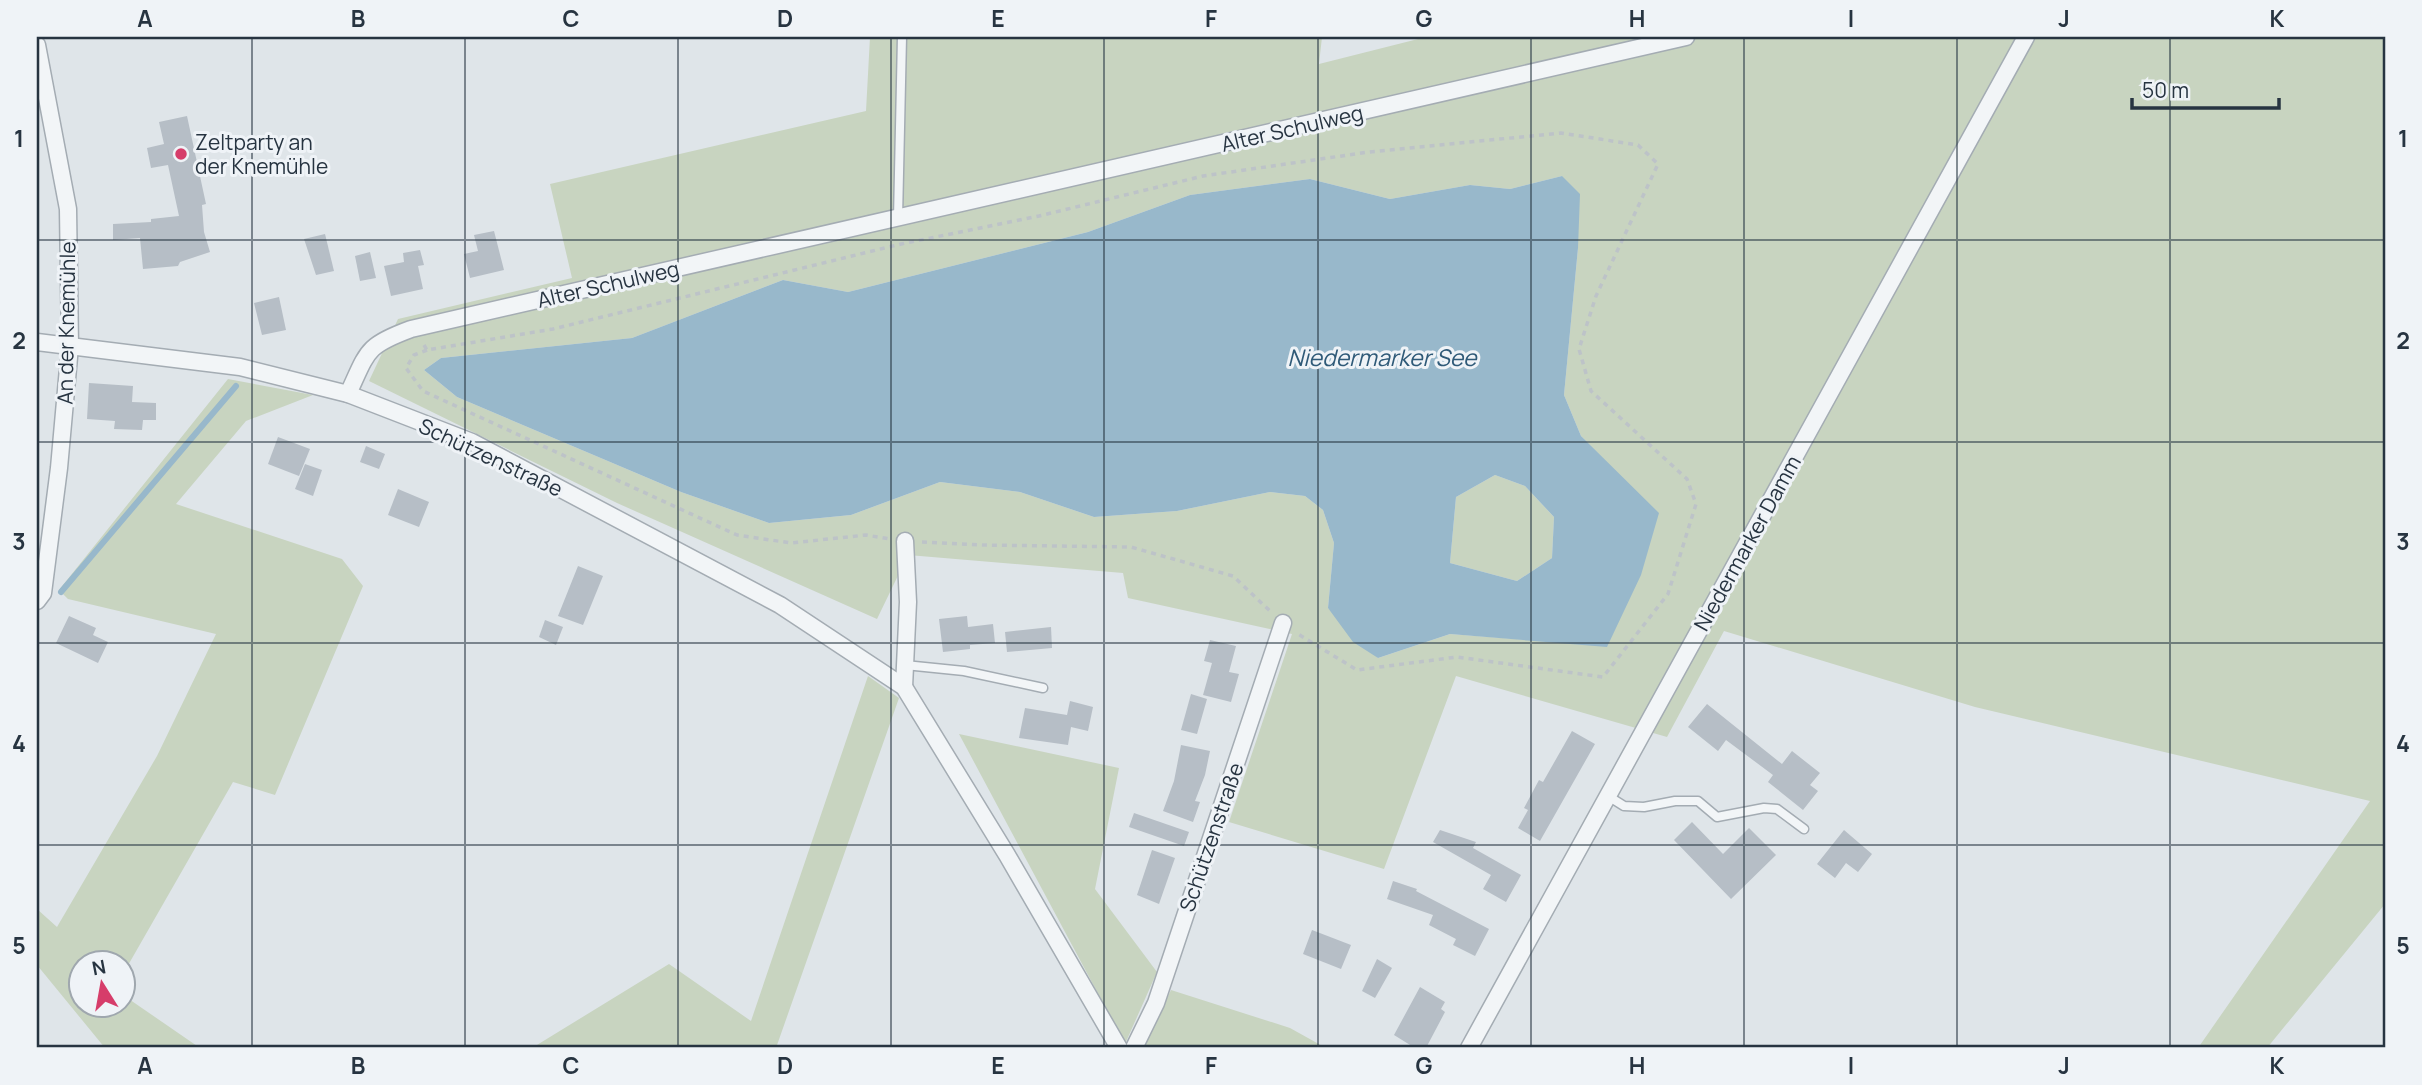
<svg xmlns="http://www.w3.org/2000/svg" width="2422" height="1085" font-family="Manrope,sans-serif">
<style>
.green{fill:#c8d4c0;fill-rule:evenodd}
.water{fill:#98b8cb;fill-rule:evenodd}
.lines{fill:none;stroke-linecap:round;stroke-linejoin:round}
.stream{stroke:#98b8cb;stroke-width:6}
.building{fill:#b6bec6}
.service-casing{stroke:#a4acb3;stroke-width:11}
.minor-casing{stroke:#a4acb3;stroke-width:19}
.path{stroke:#bdc3c8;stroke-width:3.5;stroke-dasharray:5 5;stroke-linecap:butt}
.service{stroke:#f2f5f7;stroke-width:8}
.minor{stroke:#f2f5f7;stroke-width:16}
.grid{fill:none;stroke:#273441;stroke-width:2;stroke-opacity:0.55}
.poi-dot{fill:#d63d6a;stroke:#eff3f7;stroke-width:2.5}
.labels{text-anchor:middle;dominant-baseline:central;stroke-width:6;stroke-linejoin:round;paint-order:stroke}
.street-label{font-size:21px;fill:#273441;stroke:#eff3f7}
.poi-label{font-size:21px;fill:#273441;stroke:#eff3f7;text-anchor:start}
.water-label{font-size:23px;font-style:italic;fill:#2f5a78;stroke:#eff3f7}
.neatline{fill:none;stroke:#273441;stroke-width:2.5}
.grid-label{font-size:23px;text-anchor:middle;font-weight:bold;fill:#273441}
</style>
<rect width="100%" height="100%" fill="#dfe5e9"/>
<!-- green -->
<g class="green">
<path d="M 870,37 L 1322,37 L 1319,64 L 1426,37 L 2385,37 L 2385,904 L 2267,1048 L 2198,1048 L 2370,801 L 1975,707 L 1724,631 L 1667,737 L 1456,676 L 1384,869 L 1229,822 L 1292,634 L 1128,598 L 1123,573 L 908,555 L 877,619 L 617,503 L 369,381 L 398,319 L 572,278 L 550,184 L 866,111 ZM 1562,176 L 1578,248 L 1564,395 L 1581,436 L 1612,468 L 1607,646 L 1450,634 L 1378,658 L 1328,608 L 1334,543 L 1323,510 L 1305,496 L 1270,492 L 1177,511 L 1094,517 L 1020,492 L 940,482 L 851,515 L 769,523 L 681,492 L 457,397 L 424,370 L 441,358 L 632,338 L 783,280 L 848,292 L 1088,232 L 1190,195 L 1310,179 L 1390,199 L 1470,185 L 1510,189 Z"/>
<polygon points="228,379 313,395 246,421 176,504 342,559 363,586 275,795 233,782 123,974 122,962 80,962 80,1004 122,1004 123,995 200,1048 105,1048 37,965 37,909 57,927 157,756 216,634 68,599 59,590"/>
<polygon points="1495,475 1525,486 1554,517 1552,558 1517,581 1450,563 1456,497"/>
<polygon points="868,676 899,698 776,1048 532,1048 669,964 751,1021"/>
<polygon points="959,734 1119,768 1095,889 1157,972 1125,1044"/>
<polygon points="1171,990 1290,1028 1326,1048 1143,1048"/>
</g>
<!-- water -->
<path class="water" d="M 1562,176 L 1580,194 L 1578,248 L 1564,395 L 1581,436 L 1659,513 L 1641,575 L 1607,647 L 1450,634 L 1378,658 L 1353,642 L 1328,608 L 1334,543 L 1323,510 L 1305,496 L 1270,492 L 1177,511 L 1094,517 L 1020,492 L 940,482 L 851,515 L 769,523 L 681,492 L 457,397 L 424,370 L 441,358 L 632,338 L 783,280 L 848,292 L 1088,232 L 1190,195 L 1310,179 L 1390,199 L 1470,185 L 1510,189 ZM 1495,475 L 1525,486 L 1554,517 L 1552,558 L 1517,581 L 1450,563 L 1456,497 Z"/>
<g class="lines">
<!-- stream -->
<polyline class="stream" points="61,592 236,386"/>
</g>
<!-- building -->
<g class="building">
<polygon points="187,116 206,204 202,205 204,232 210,252 180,262 178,266 143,269 140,238 113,240 113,224 151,222 151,219 179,216 168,165 151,168 147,148 164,144 159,122"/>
<polygon points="494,231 504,270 470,278 464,254 478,251 474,235"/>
<polygon points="325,234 334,271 316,275 304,239"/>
<polygon points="420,250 424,265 418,266 423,289 391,296 384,266 404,262 403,253"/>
<polygon points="370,252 376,278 360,281 355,256"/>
<polygon points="279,297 286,330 262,335 254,303"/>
<polygon points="89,383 133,386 132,402 156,403 156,420 143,420 142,430 114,429 115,421 87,419"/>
<polygon points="278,437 310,449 299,476 268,464"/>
<polygon points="366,446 385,454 379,469 360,462"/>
<polygon points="305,464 322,470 313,496 295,489"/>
<polygon points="398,489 429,502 419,527 388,515"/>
<polygon points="578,566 603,576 583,625 558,616"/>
<polygon points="69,616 96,628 93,635 108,642 98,663 56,643"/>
<polygon points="967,616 968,627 993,624 995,643 970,645 970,649 943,652 939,619"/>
<polygon points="545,620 563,627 556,645 539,637"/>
<polygon points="1051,627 1052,648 1007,652 1005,632"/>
<polygon points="1210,640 1236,646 1229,672 1239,674 1231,702 1203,695 1212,663 1204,661"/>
<polygon points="1191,694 1207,699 1197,734 1181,730"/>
<polygon points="1070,701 1093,707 1088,731 1071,727 1068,745 1019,738 1025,708 1067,715"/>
<polygon points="1707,704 1782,764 1792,751 1820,773 1810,785 1818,791 1803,810 1768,782 1773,775 1726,740 1718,751 1688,727"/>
<polygon points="1572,731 1595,744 1540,841 1518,828 1528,810 1524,808 1539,780 1543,782"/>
<polygon points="1181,745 1210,751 1205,775 1195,801 1200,802 1193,822 1163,811 1174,781"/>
<polygon points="1134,813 1189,832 1184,846 1129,827"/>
<polygon points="1692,822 1723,854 1749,828 1776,855 1731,899 1674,840"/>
<polygon points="1440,830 1476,842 1473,848 1521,875 1506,902 1483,889 1491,875 1433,842"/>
<polygon points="1844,830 1872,854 1858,872 1846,863 1835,878 1817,864"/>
<polygon points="1152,850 1175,858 1159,904 1137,895"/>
<polygon points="1393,881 1417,889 1416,891 1489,929 1475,956 1453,945 1456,939 1429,925 1433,915 1387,899"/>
<polygon points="1312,930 1351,945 1341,969 1303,954"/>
<polygon points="1377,959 1392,968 1375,998 1362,991"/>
<polygon points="1420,987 1445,1002 1441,1009 1445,1012 1426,1048 1415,1048 1394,1035"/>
</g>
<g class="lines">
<defs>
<g id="service">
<polyline points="898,218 902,37"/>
<polyline points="905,665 964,671 1043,688"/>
<polyline points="1608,796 1624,806 1644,807 1675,801 1698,801 1717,817 1764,808 1777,809 1804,829"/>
</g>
<g id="minor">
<polyline points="37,45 68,209 70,346 59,468 43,593 37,601"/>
<polyline points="37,342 240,367 348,394 472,442 780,605 904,687 1007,855 1119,1048"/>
<path d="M 348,394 C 368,351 365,346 411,329 L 1686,37"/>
<polyline points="904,687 908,602 905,541"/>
<polyline points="1134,1048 1156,1003 1283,623"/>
<polyline points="1469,1048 2026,37"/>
</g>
</defs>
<!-- service casing -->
<use href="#service" class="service-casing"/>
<!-- minor casing -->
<use href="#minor" class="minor-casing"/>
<!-- path -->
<g class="path">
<polyline points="424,345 427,350 553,329 901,244 1039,216 1203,176 1369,152 1561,133 1638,145 1658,164 1596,296 1579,349 1591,391 1687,479 1696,504 1668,594 1603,677 1457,657 1357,670 1298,634"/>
<polyline points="427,350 414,355 406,368 423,391 737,535 791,543 866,535 890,539"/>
<polyline points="922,542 982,545 1131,547 1233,576 1270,611"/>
</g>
<!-- service -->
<use href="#service" class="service"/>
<!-- minor -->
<use href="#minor" class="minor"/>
</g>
<!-- grid -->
<path class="grid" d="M 252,37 L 252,1048M 465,37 L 465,1048M 678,37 L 678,1048M 891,37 L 891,1048M 1104,37 L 1104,1048M 1318,37 L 1318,1048M 1531,37 L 1531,1048M 1744,37 L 1744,1048M 1957,37 L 1957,1048M 2170,37 L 2170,1048M 37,240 L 2385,240M 37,442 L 2385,442M 37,643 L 2385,643M 37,845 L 2385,845"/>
<!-- markers -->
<circle class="poi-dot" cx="181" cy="154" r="7"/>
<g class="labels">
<!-- street labels -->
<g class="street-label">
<text transform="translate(1292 128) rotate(-13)">Alter Schulweg</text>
<text transform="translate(608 284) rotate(-13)">Alter Schulweg</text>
<text transform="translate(66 323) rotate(-89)">An der Knemühle</text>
<text transform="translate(491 457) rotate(25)">Schützenstraße</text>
<text transform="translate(1747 543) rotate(-61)">Niedermarker Damm</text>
<text transform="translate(1211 837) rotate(-71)">Schützenstraße</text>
</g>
<!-- poi labels -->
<g class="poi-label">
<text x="195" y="142">Zeltparty an<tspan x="195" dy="24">der Knemühle</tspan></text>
</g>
<!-- water labels -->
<g class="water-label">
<text x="1382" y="357">Niedermarker See</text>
</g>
</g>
<!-- border -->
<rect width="2422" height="1085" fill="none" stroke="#eff3f7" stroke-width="77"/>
<!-- north arrow -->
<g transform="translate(102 984) rotate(349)"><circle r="33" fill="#eff3f7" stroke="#9fa7ae" stroke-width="2"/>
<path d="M0-5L12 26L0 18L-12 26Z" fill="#d63d6a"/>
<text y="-10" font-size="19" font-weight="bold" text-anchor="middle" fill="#273441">N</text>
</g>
<!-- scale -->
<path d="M2132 98v10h147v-10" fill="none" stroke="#273441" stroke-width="3.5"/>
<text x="2142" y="98" font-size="21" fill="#273441" stroke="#eff3f7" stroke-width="5" paint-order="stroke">50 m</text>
<rect x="38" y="38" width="2346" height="1008" class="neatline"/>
<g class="grid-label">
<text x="145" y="27">A</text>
<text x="358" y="27">B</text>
<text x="571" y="27">C</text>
<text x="785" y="27">D</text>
<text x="998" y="27">E</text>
<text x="1211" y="27">F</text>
<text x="1424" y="27">G</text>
<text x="1637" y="27">H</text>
<text x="1851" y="27">I</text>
<text x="2064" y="27">J</text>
<text x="2277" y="27">K</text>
<text x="19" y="147">1</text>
<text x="2403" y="147">1</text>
<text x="19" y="349">2</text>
<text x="2403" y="349">2</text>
<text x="19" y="550">3</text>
<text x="2403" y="550">3</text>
<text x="19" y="752">4</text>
<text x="2403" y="752">4</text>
<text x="19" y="954">5</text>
<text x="2403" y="954">5</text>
<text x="145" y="1074">A</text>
<text x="358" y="1074">B</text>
<text x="571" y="1074">C</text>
<text x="785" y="1074">D</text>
<text x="998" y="1074">E</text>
<text x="1211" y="1074">F</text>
<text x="1424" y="1074">G</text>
<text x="1637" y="1074">H</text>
<text x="1851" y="1074">I</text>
<text x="2064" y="1074">J</text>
<text x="2277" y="1074">K</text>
</g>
</svg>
